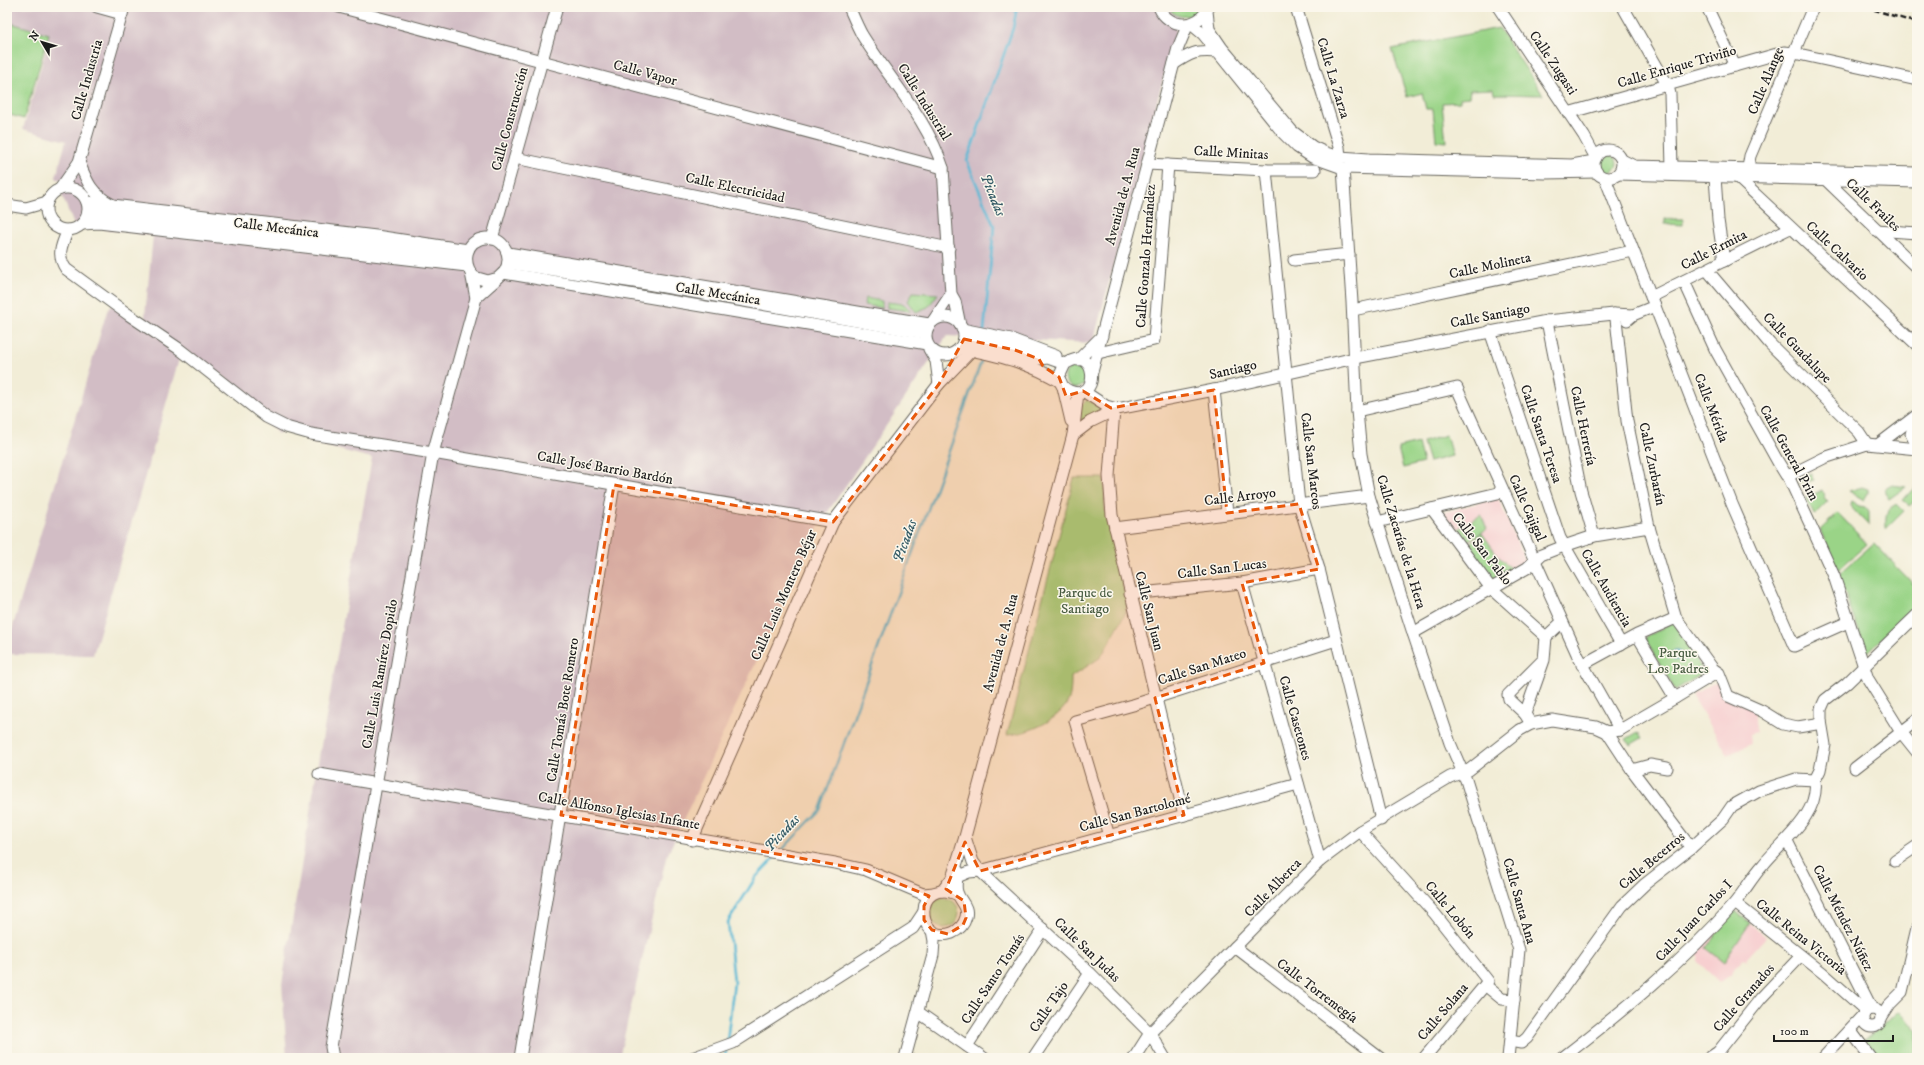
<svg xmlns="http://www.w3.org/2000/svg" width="1924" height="1065" font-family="'IM FELL DW Pica',serif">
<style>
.built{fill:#f7cfd0}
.industrial{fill:#d2bdc5}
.green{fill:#9ad487;stroke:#5b7852}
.water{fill:#57b9d6;stroke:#3a6a79}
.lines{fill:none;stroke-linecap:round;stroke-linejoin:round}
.stream{stroke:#57b9d6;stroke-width:2.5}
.minor-casing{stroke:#67655d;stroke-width:13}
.minor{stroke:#fff;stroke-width:11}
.rail{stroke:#1c1c1c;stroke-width:2.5;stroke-dasharray:6 3;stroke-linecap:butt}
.marked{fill:#e8590c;fill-opacity:0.2;stroke:#e8590c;stroke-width:3;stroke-dasharray:8 5;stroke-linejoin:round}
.labels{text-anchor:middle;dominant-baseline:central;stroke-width:3;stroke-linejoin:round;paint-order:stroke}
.street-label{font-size:14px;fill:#1c1c1c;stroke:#fbf7ec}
.park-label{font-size:14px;fill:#485c41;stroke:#fbf7ec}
.water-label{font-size:15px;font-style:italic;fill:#345b66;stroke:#fbf7ec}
</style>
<rect width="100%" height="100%" fill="#fbf7ec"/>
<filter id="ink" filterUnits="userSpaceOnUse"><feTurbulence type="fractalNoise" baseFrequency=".025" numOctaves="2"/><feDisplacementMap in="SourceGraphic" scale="8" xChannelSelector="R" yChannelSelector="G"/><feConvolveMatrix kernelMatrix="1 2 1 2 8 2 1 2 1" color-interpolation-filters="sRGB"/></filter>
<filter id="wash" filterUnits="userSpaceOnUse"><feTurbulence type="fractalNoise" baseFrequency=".012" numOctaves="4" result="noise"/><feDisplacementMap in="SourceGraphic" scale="16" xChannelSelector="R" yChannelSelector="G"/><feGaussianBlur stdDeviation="0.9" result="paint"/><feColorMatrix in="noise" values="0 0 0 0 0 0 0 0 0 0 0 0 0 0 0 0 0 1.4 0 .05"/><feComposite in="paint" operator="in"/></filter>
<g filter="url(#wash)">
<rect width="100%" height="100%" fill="#f2edd7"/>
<!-- built -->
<g class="built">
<polygon points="1498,498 1525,560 1529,561 1492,580 1439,510 1445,512"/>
<polygon points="1719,680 1755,711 1755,723 1757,732 1750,734 1751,744 1728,755 1692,695"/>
<polygon points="1734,910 1766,937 1746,959 1748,961 1743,959 1732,972 1733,974 1719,982 1697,961 1699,957 1695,953"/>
</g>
<!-- industrial -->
<polygon class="industrial" points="7,7 1182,7 1093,343 947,336 819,525 666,858 619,1058 287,1058 282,984 319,757 372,458 312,443 289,422 278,434 225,377 184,350 179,359 93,655 7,654 7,646 107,311 111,305 144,325 153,236 74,225 59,188 73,181 57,179 56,177 66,141 23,129 46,50 7,38"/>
<!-- green -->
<g class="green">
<path d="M 1168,7 L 1201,7 C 1192,19 1176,20 1168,7 Z"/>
<polygon points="7,22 49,34 24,119 7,114"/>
<polygon points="1499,28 1543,95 1494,94 1493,89 1470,90 1469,97 1460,98 1460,102 1442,103 1446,142 1436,141 1433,109 1426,109 1422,93 1407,97 1392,49"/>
<circle cx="1608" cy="163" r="9"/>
<polygon points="1665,219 1683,219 1683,225 1665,224"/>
<polygon points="913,292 938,294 928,307 916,312 908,301"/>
<polygon points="865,298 882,301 882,308 864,305"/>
<polygon points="887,302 904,304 911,311 887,308"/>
<circle cx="1076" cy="377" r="11"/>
<polygon points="1087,400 1104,410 1080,425 1081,405"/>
<polygon points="1446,435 1452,456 1429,462 1423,442"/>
<polygon points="1418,443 1423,463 1403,468 1398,448"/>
<polygon points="1811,474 1814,480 1799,483 1798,480"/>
<path d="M 1074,478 L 1104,478 L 1105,509 L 1127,604 L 1125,614 L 1101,657 L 1071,677 C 1071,685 1071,692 1069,699 C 1061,720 1027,734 1007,735 Z"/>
<polygon points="1892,485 1906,487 1889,499 1885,493 1885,489"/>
<polygon points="1862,487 1868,489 1868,493 1864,500 1849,491"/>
<polygon points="1914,488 1917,489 1917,499 1909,506 1903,500"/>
<polygon points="1822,490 1825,499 1828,501 1814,515 1806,498"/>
<polygon points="1851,501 1859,506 1865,507 1869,512 1869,526 1850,506"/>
<path d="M 1897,504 L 1904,511 L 1886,529 C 1886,515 1884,510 1897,504 Z"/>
<polygon points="1838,513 1867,544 1838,570 1820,530"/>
<polygon points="1481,515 1487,529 1466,542 1458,529"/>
<polygon points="1482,533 1499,557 1511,568 1510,570 1493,579 1467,545"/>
<polygon points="1874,543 1917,588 1917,604 1867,653 1838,575"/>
<polygon points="1674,621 1704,673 1675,690 1645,638"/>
<polygon points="1638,732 1642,738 1630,745 1626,739"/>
<circle cx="944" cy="913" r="15"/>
<polygon points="1734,910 1750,923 1724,962 1706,948"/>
<polygon points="1900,1011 1917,1032 1917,1058 1876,1058 1862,1042"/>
</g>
<!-- water -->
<circle class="water" cx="1676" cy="655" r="5.5"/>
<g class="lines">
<!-- stream -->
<g class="stream">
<polyline points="984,331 994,226 967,161 1013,28 1017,7"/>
<polyline points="781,851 820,810 981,362 982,355"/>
<polyline points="727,1042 734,982 728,922 756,877 776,856"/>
<polyline points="725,1058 726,1049"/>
</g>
</g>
</g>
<g filter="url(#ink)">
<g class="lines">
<defs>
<g id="minor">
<polyline points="97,7 122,14"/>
<polyline points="339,7 943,168"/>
<path d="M 849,7 C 853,16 857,26 862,35 C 889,79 927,118 943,168 L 951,294 L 955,301 L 960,325"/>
<path d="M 1159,7 C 1168,29 1198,30 1208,8"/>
<polyline points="1296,7 1339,147 1340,157"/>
<polyline points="1498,7 1584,136 1596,158"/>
<polyline points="1623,7 1668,86 1670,94 1672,167"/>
<polyline points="1707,7 1735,66"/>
<polyline points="1207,11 1209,29 1222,48 1292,131 1313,147 1326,153 1340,157 1369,159 1572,165 1594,161"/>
<polyline points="1191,24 1203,34 1283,133 1297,147 1312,157 1343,168 1545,173 1596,172"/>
<path d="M 1174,64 C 1191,53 1196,50 1217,52"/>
<polyline points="1568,113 1784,52 1794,53 1917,80"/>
<circle cx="1608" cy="164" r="14"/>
<polyline points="515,158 949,248"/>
<polyline points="1622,160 1634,166 1917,173"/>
<path d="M 79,162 C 87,182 91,193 111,204"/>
<polyline points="1147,164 1266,170 1315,170"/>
<polyline points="1343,168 1352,302 1357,411 1361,454 1369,496 1413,633 1450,743 1466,780 1519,950 1508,1058"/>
<polyline points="1748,168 1750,156 1813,7"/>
<polyline points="1266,170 1299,504 1319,569 1381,820"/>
<polyline points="1618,174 1917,182"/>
<polyline points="1715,177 1718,220 1724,261"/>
<polyline points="1737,177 1917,345"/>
<polyline points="1605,178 1732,504 1794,646 1848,622"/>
<polyline points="1825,179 1917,268"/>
<circle cx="67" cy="209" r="21"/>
<polyline points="60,189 79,162 124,7"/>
<polyline points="87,202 376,236 468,250"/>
<polyline points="7,205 26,208 47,202"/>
<polyline points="88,212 466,257"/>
<polyline points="82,224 99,223 467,266"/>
<path d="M 68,230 C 62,244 56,255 66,269 L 129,315 L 178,348 L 266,417 L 286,427 L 311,434 L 433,453 L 833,522"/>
<polyline points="1876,230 1917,233"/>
<polyline points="492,239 557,7"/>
<polyline points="508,253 929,324"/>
<polyline points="1294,260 1349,254"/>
<polyline points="508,263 647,284 925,333"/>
<polyline points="1707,270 1770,344 1859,432 1867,444"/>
<polyline points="504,273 927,344"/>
<polyline points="1684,281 1715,349 1778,462 1786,475 1788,476 1834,576 1868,679 1901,732 1917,752"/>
<polyline points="1651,297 1790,228"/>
<path d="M 476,298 C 482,292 502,275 505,271 C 513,256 504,237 486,238 C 464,240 462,263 474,277 L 488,281 L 495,279"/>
<polyline points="1353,310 1633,251"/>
<polyline points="1614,314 1616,319 1627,421 1649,527 1676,618"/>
<circle cx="945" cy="336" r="19"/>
<polyline points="1627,320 1633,315 1655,306"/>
<polyline points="933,321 951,294"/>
<polyline points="1547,321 1581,491 1594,536"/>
<polyline points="962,329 1011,339 1056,356"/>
<polyline points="1490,331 1560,538 1621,644"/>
<path d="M 964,339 L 1015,350 L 1039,359 L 1048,358 L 1065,364 C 1098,342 1101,404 1070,391 C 1063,389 1060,383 1059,377 L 1065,364"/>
<polyline points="929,349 936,361 939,384"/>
<path d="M 966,349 C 1005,358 1025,361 1061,382"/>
<polyline points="1098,353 1154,340 1168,165"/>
<polyline points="1078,360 1102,336"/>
<polyline points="1092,372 1178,48 1188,24"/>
<polyline points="1063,387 1071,421"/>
<polyline points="1214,390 1227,513"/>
<polyline points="1083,391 1106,406 1117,409 1214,390 1355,358 1547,321 1614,314 1633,315"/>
<polyline points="1114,410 1109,476 1112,515 1184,815"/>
<polyline points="1357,411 1457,388 1578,656 1620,730"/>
<polyline points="1917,416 1911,434 1917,446"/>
<polyline points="1073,435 1090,422 1117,409"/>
<polyline points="1879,444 1917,415"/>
<polyline points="1788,476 1824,458 1867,444 1917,449"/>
<polyline points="1432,509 1490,587 1546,637"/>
<polyline points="1377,522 1502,492"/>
<polyline points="1115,528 1369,496"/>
<polyline points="1242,583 1320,861"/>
<polyline points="1130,594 1242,583 1319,569"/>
<polyline points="1413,633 1527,568 1541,555 1564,546 1594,536 1649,527"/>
<polyline points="1582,665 1637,635 1676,618 1713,669 1713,675 1675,698 1637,635"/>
<polyline points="1713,669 1719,673 1728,696 1762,711 1783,724 1798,727 1816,724 1821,721"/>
<polyline points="1525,714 1509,699 1508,695 1542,661"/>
<polyline points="1531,724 1525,714 1544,660 1546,637 1562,622"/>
<polyline points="1607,732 1632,770 1691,848"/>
<polyline points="1855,768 1917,720"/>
<polyline points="1632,770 1650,765 1667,768"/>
<polyline points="319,774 835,863 866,870 923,894 934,893"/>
<polyline points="1815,780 1820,770 1825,745 1821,721 1821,709 1825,700 1847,683 1917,615"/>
<polyline points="1360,831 1435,914 1488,981 1485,985 1502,999 1514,1000"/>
<polyline points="1109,836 1075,721 1133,705 1336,640"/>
<polyline points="965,837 973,862 980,871 1090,973 1150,1033 1165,1058"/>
<polyline points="692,840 833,522 939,384 972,350"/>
<polyline points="1787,841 1872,1009"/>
<polyline points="1895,861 1917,846"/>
<polyline points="957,877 969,872 980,871 1298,784"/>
<polyline points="942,891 952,878 965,837 1073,435 1078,393"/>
<path d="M 958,895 C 913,874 914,946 952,933 C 959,930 964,925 966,917 C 969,906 960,902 957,892 C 955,886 957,878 958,871"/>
<polyline points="1735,903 1823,973 1866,1011"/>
<polyline points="1235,947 1380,1058"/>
<circle cx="1872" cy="1018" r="9"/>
<polyline points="918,1012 984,1058"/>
<polyline points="1881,1018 1890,1004 1902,992 1917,928"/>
<polyline points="1850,1030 1871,1058"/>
<polyline points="1510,1041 1521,1043 1527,1038 1622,906 1645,884 1691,848 1723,819 1732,806 1759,791 1796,779 1815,780"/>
<polyline points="967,1046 1043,929"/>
<polyline points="333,1058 331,1047 433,453 476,298 471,273"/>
<polyline points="520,1058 614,485"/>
<polyline points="692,1058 733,1043 913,928 923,913"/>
<polyline points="905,1058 933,955 934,941 932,930"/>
<polyline points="1033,1058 1090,973"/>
<polyline points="1134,1058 1150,1033 1320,861 1360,831 1450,777 1469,770 1520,730 1531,724 1552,720 1596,727 1607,732 1620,730 1675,698"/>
<polyline points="1424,1058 1485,985"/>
<path d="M 1562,1058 C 1623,1011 1683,962 1734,904 C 1744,892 1752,877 1763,865 C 1782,841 1820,815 1815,780"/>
<polyline points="1709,1058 1718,1052 1761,998 1801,956"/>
<polyline points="1823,1058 1864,1014"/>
</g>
</defs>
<!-- minor casing -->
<use href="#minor" class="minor-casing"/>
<!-- minor -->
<use href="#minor" class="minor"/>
<!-- rail -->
<polyline class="rail" points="1865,7 1917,23"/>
</g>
</g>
<!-- marked area -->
<path class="marked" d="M 964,339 L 1015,350 L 1039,359 L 1043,366 L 1059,377 L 1066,396 L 1083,391 L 1111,408 L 1214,390 L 1227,513 L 1299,504 L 1319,569 L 1242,583 L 1264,663 L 1155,698 L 1184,815 L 980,871 L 965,842 L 946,889 L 964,901 L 966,918 L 963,925 L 948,934 L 932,930 L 924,920 L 924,906 L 929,896 L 866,870 L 561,815 L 614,485 L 833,522 L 939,384 Z"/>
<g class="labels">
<!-- street labels -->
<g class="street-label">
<text transform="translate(1553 63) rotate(56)">Calle Zugasti</text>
<text transform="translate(1677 67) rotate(-16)">Calle Enrique Triviño</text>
<text transform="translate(645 73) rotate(15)">Calle Vapor</text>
<text transform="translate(1333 78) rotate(73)">Calle La Zarza</text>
<text transform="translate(87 80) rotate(-74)">Calle Industria</text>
<text transform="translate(1766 81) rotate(-67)">Calle Alange</text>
<text transform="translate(924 102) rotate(58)">Calle Industrial</text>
<text transform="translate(510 119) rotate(-75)">Calle Construcción</text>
<text transform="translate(1231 153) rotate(3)">Calle Minitas</text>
<text transform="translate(735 188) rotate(12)">Calle Electricidad</text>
<text transform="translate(1123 196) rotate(-75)">Avenida de A. Rua</text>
<text transform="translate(1873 205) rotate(44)">Calle Frailes</text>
<text transform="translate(276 228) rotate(7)">Calle Mecánica</text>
<text transform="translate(1714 250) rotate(-27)">Calle Ermita</text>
<text transform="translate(1837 251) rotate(43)">Calle Calvario</text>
<text transform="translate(1146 256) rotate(-86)">Calle Gonzalo Hernández</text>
<text transform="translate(1490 266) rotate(-12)">Calle Molineta</text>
<text transform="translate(718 294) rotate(9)">Calle Mecánica</text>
<text transform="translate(1490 316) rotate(-11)">Calle Santiago</text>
<text transform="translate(1797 348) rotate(46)">Calle Guadalupe</text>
<text transform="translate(1233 370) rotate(-13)">Santiago</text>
<text transform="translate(1711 408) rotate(69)">Calle Mérida</text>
<text transform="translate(1583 426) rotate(78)">Calle Herrería</text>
<text transform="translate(1541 434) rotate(71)">Calle Santa Teresa</text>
<text transform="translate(1789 453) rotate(61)">Calle General Prim</text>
<text transform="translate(1311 461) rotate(83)">Calle San Marcos</text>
<text transform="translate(1652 464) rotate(78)">Calle Zurbarán</text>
<text transform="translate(605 468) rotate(10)">Calle José Barrio Bardón</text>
<text transform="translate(1240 497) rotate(-7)">Calle Arroyo</text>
<text transform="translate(1527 508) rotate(66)">Calle Cajigal</text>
<text transform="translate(1401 542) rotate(73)">Calle Zacarías de la Hera</text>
<text transform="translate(1482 549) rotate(52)">Calle San Pablo</text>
<text transform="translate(1222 569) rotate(-7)">Calle San Lucas</text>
<text transform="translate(1606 588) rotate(60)">Calle Audiencia</text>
<text transform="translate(784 595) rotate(-66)">Calle Luis Montero Béjar</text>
<text transform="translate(1149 611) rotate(76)">Calle San Juan</text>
<text transform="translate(1001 643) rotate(-75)">Avenida de A. Rua</text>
<text transform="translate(1202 667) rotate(-18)">Calle San Mateo</text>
<text transform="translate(380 674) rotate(-80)">Calle Luis Ramírez Dopido</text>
<text transform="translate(563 710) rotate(-81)">Calle Tomás Bote Romero</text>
<text transform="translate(1295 718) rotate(74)">Calle Casetones</text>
<text transform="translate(619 811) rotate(10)">Calle Alfonso Iglesias Infante</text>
<text transform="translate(1135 813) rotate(-15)">Calle San Bartolomé</text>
<text transform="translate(1652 861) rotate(-40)">Calle Becerros</text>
<text transform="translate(1273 888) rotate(-46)">Calle Alberca</text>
<text transform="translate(1519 901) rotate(74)">Calle Santa Ana</text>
<text transform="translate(1450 910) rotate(50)">Calle Lobón</text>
<text transform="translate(1843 918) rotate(63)">Calle Méndez Núñez</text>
<text transform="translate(1694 921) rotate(-47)">Calle Juan Carlos I</text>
<text transform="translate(1801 937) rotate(39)">Calle Reina Victoria</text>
<text transform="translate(1087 950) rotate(44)">Calle San Judas</text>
<text transform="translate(993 979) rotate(-57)">Calle Santo Tomás</text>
<text transform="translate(1317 991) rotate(37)">Calle Torremegía</text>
<text transform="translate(1744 998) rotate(-49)">Calle Granados</text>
<text transform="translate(1049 1007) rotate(-56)">Calle Tajo</text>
<text transform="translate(1443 1012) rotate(-50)">Calle Solana</text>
</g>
<!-- park labels -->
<g class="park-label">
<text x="1085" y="593">Parque de<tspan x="1085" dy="16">Santiago</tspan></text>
<text x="1678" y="653">Parque<tspan x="1678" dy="16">Los Padres</tspan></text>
</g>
<!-- water labels -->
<g class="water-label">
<text transform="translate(993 195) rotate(68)">Picadas</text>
<text transform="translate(905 541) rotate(-70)">Picadas</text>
<text transform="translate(782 833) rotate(-47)">Picadas</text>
</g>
</g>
<!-- margin -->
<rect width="1924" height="1065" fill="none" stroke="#fbf7ec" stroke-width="24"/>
<!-- north arrow -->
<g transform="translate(42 42) rotate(308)" stroke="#fbf7ec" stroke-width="3" paint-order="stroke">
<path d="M0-3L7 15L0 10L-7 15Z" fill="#1c1c1c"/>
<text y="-6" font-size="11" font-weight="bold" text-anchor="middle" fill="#1c1c1c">N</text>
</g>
<!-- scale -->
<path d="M1774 1035v6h119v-6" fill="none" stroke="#1c1c1c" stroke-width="2"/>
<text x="1780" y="1035" font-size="12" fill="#1c1c1c" stroke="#fbf7ec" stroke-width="3" paint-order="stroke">100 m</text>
</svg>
